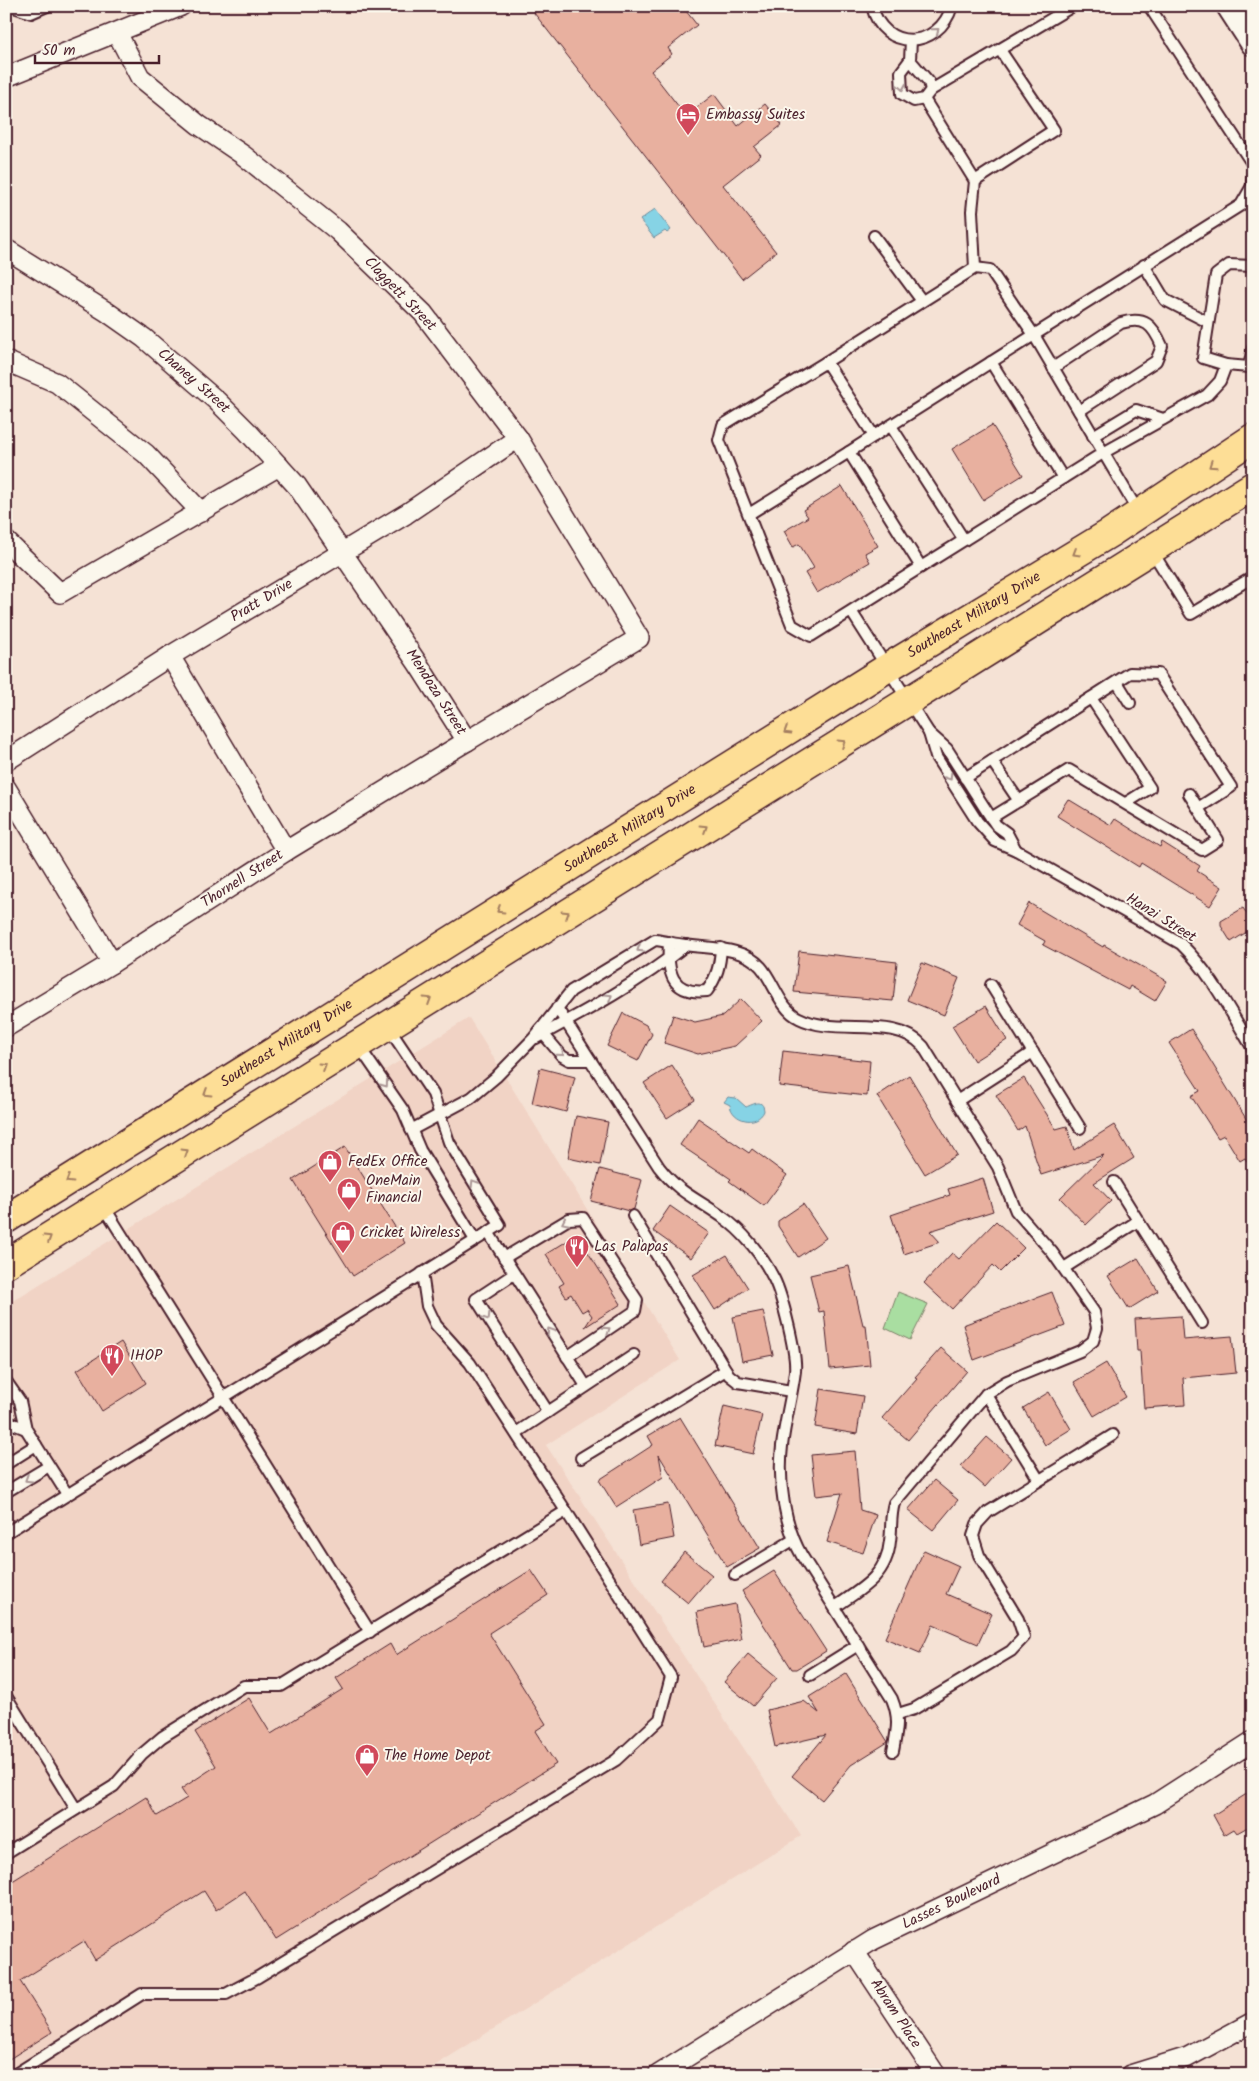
<svg xmlns="http://www.w3.org/2000/svg" width="1259" height="2081" font-family="Kalam,sans-serif">
<style>
.built{fill:#f1d3c5}
.green{fill:#a9dea1;stroke:#7a7e66}
.water{fill:#86d3e5;stroke:#6e8b9b}
.building{fill:#e8b09f;stroke:#4a1f2b}
.lines{fill:none;stroke-linecap:round;stroke-linejoin:round}
.service-casing{stroke:#4a1f2b;stroke-width:14}
.minor-casing{stroke:#4a1f2b;stroke-width:22}
.tertiary-casing{stroke:#4a1f2b;stroke-width:28}
.primary-casing{stroke:#4a1f2b;stroke-width:31}
.service{stroke:#fbf7ec;stroke-width:10}
.minor{stroke:#fbf7ec;stroke-width:19}
.tertiary{stroke:#fbf7ec;stroke-width:24}
.primary{stroke:#fdde96;stroke-width:28}
.oneway{stroke:#ab9695}
.oneway2{stroke:#a47e60}
.labels{text-anchor:middle;dominant-baseline:central;stroke-width:4;stroke-linejoin:round;paint-order:stroke}
.poi-label{font-size:15px;fill:#4a1f2b;stroke:#fbf7ec;text-anchor:start}
.street-label{font-size:15px;fill:#4a1f2b;stroke:#fbf7ec}
</style>
<rect width="100%" height="100%" fill="#f5e2d5"/>
<filter id="ink" filterUnits="userSpaceOnUse"><feTurbulence type="fractalNoise" baseFrequency=".02" numOctaves="2"/><feDisplacementMap in="SourceGraphic" scale="10" xChannelSelector="R" yChannelSelector="G"/><feConvolveMatrix kernelMatrix="1 2 1 2 8 2 1 2 1" color-interpolation-filters="sRGB"/></filter>
<g filter="url(#ink)">
<!-- built -->
<polygon class="built" points="469,1018 680,1360 546,1445 801,1836 420,2075 6,2075 6,1305"/>
<!-- green -->
<polygon class="green" points="898,1292 928,1304 910,1340 885,1328"/>
<!-- water -->
<g class="water">
<polygon points="655,209 671,230 667,233 665,231 654,238 640,220"/>
<path d="M 728,1097 L 736,1098 L 746,1107 C 754,1104 763,1098 764,1111 C 757,1127 732,1121 730,1105 L 724,1102 Z"/>
</g>
<!-- building -->
<g class="building">
<polygon points="543,6 682,6 697,25 668,48 672,54 651,71 686,116 714,94 738,126 765,104 782,125 754,147 761,155 723,185 776,252 742,279 534,13"/>
<polygon points="992,425 1023,475 983,500 952,449"/>
<polygon points="842,486 878,546 865,553 870,562 817,593 805,573 814,568 799,544 793,547 784,531 808,517 803,510"/>
<polygon points="1068,799 1111,825 1115,819 1160,847 1162,842 1200,866 1197,871 1222,887 1210,906 1141,863 1139,867 1057,816"/>
<polygon points="1029,903 1103,947 1104,945 1167,981 1155,1001 1130,986 1128,990 1043,945 1045,941 1017,925"/>
<polygon points="1243,908 1253,923 1253,928 1231,942 1221,926 1221,921"/>
<polygon points="799,951 897,962 893,1001 794,992"/>
<polygon points="922,963 959,978 944,1015 907,1000"/>
<polygon points="741,999 762,1021 735,1046 698,1054 664,1043 673,1015 695,1022 723,1016"/>
<polygon points="986,1006 1007,1040 974,1061 952,1026"/>
<polygon points="623,1013 646,1025 652,1034 638,1061 607,1046"/>
<polygon points="1191,1029 1253,1130 1253,1170 1245,1158 1240,1161 1224,1135 1218,1138 1191,1096 1200,1091 1169,1043"/>
<polygon points="783,1051 870,1061 867,1096 779,1086"/>
<polygon points="672,1065 695,1100 667,1118 644,1083"/>
<polygon points="540,1068 575,1077 566,1112 532,1103"/>
<polygon points="909,1075 957,1155 925,1174 877,1096"/>
<polygon points="1024,1078 1056,1129 1067,1126 1074,1150 1114,1125 1134,1158 1094,1183 1111,1201 1086,1225 1060,1198 1104,1155 1041,1175 1025,1126 1018,1131 996,1095"/>
<polygon points="576,1116 608,1122 600,1165 568,1158"/>
<polygon points="698,1118 749,1153 752,1149 787,1175 764,1206 729,1181 731,1179 680,1145"/>
<polygon points="345,1147 405,1243 353,1276 293,1180"/>
<polygon points="600,1169 642,1180 634,1209 629,1211 591,1201"/>
<polygon points="983,1178 993,1211 930,1231 940,1242 904,1254 891,1215 950,1195 948,1189"/>
<polygon points="803,1204 826,1238 798,1257 778,1226 778,1221"/>
<polygon points="670,1206 709,1233 691,1258 653,1231"/>
<polygon points="996,1221 1024,1248 1000,1272 993,1265 952,1309 924,1283 952,1253 959,1259"/>
<polygon points="577,1235 621,1304 585,1327 592,1316 587,1309 582,1312 571,1294 566,1297 559,1286 564,1283 546,1254"/>
<polygon points="727,1255 748,1288 715,1310 693,1275"/>
<polygon points="1138,1258 1158,1291 1129,1309 1108,1276"/>
<polygon points="849,1266 863,1325 866,1325 870,1365 830,1369 824,1311 819,1312 810,1275"/>
<polygon points="1052,1292 1065,1326 974,1360 963,1325"/>
<polygon points="763,1311 773,1355 742,1361 733,1317"/>
<polygon points="1181,1316 1183,1340 1232,1336 1236,1373 1183,1378 1185,1405 1144,1408 1140,1351 1137,1351 1135,1319"/>
<polygon points="121,1342 146,1383 102,1411 77,1370"/>
<polygon points="941,1348 967,1371 908,1440 882,1418 917,1378 915,1377"/>
<polygon points="1106,1363 1126,1397 1094,1416 1074,1382"/>
<polygon points="821,1389 863,1396 857,1434 815,1427"/>
<polygon points="1049,1392 1071,1429 1045,1445 1023,1408"/>
<polygon points="724,1406 762,1415 753,1454 715,1446"/>
<polygon points="680,1417 760,1548 727,1567 659,1455 663,1477 616,1507 599,1480 653,1445 648,1436"/>
<polygon points="987,1437 1011,1458 985,1487 961,1466"/>
<polygon points="855,1451 860,1510 876,1515 863,1553 827,1542 842,1493 816,1496 811,1455"/>
<polygon points="934,1480 958,1500 933,1530 908,1510"/>
<polygon points="668,1504 674,1538 639,1545 633,1510"/>
<polygon points="924,1550 959,1566 946,1594 992,1614 978,1644 933,1625 920,1653 885,1638"/>
<polygon points="684,1552 712,1575 688,1603 661,1581"/>
<polygon points="531,1570 548,1595 489,1633 546,1724 535,1731 556,1764 276,1940 245,1891 216,1910 204,1891 95,1960 84,1941 20,1981 52,2032 6,2061 6,1885 146,1797 157,1816 187,1798 181,1789 216,1766 195,1732 249,1698 271,1734 343,1689 336,1678 390,1644 396,1655"/>
<polygon points="774,1571 826,1651 797,1669 792,1669 742,1591"/>
<polygon points="735,1604 741,1639 704,1647 697,1612"/>
<polygon points="748,1654 777,1678 753,1706 724,1682"/>
<polygon points="846,1674 888,1742 851,1765 822,1800 792,1776 826,1735 775,1747 767,1710 804,1701 819,1713 809,1697"/>
<polygon points="1253,1790 1253,1824 1237,1833 1234,1829 1224,1835 1213,1815"/>
</g>
<g class="lines">
<defs>
<g id="service">
<polyline points="11,6 31,13 47,6"/>
<path d="M 872,6 C 883,52 939,50 952,6"/>
<polyline points="1149,6 1253,165"/>
<polyline points="911,40 910,60 901,72 902,94 914,101 924,99 931,90 1073,6"/>
<polyline points="910,60 929,82 931,90"/>
<polyline points="924,99 975,181 1054,130 1000,50"/>
<polyline points="975,181 972,211 975,268"/>
<polyline points="874,236 922,301"/>
<polyline points="1144,265 1165,300 1208,322"/>
<polyline points="1253,266 1229,265 1216,275 1203,358 1226,365 1249,367 1253,348"/>
<polyline points="826,362 975,268 990,270 1034,335 1241,205 1252,186 1253,167"/>
<polyline points="991,362 1063,478"/>
<path d="M 1053,368 L 1121,323 C 1145,316 1153,325 1162,346 L 1156,361 L 1079,411"/>
<polyline points="891,426 964,540"/>
<polyline points="874,436 1034,335 1139,513"/>
<polyline points="1093,436 1136,410 1163,419"/>
<polyline points="749,514 849,452"/>
<polyline points="1152,551 1191,614 1253,577"/>
<polyline points="921,567 1103,453 1207,395 1220,381 1226,365"/>
<polyline points="851,611 921,567 849,452 874,436 826,362 723,425 719,440 792,625 811,636 851,611 929,733 947,749 988,813 996,825 1007,833 1016,850"/>
<polyline points="1117,682 1130,703"/>
<polyline points="1091,698 1150,788 1126,803"/>
<path d="M 929,733 L 936,757 L 977,821 L 995,841 L 1016,850 L 1181,944 C 1211,973 1231,1013 1253,1049"/>
<polyline points="992,761 1019,801"/>
<polyline points="965,778 1130,673 1158,674 1231,787 1198,808"/>
<polyline points="991,818 1069,770 1202,850 1218,840 1189,794"/>
<path d="M 669,942 C 667,972 671,995 707,991 C 717,977 720,965 721,948"/>
<polyline points="991,985 1080,1128"/>
<path d="M 557,1008 L 659,1167 C 680,1194 696,1198 721,1216 C 743,1231 762,1255 774,1279 C 782,1295 797,1354 795,1371 C 792,1396 785,1421 782,1446 C 778,1481 784,1525 802,1556 L 892,1699 C 900,1719 897,1730 893,1751"/>
<polyline points="540,1030 562,1056 569,1060 590,1060"/>
<path d="M 536,1038 C 588,1010 640,982 686,945"/>
<polyline points="358,1045 403,1110 420,1150 475,1240"/>
<polyline points="957,1101 1033,1052"/>
<path d="M 411,1130 L 471,1098 L 496,1077 L 533,1039 L 571,991 L 655,940 C 665,941 675,944 685,945 C 709,949 743,946 761,967 C 774,982 780,1009 799,1018 C 836,1037 895,1014 923,1046 L 998,1167 L 1016,1211 L 1052,1252 L 1094,1312 L 1097,1328 L 1093,1341 L 1080,1351 L 1007,1381 L 986,1394 L 894,1503 C 890,1517 892,1527 890,1541 C 887,1576 861,1589 835,1607"/>
<polyline points="1114,1182 1202,1323"/>
<polyline points="103,1205 370,1632"/>
<polyline points="633,1216 729,1375 738,1382 791,1391"/>
<polyline points="488,1232 586,1386"/>
<polyline points="504,1258 569,1219 583,1218 637,1300 635,1311 567,1357"/>
<polyline points="1064,1268 1138,1221"/>
<polyline points="514,1274 476,1299 548,1412"/>
<polyline points="6,1381 20,1401 26,1429 36,1445"/>
<polyline points="986,1394 1039,1480"/>
<polyline points="6,1421 26,1429"/>
<polyline points="516,1433 634,1355"/>
<polyline points="581,1458 726,1370"/>
<polyline points="6,1464 36,1445 67,1494"/>
<polyline points="6,1492 49,1466"/>
<polyline points="6,1533 500,1225 449,1142 433,1094 388,1027"/>
<polyline points="735,1575 793,1540"/>
<polyline points="810,1675 858,1645"/>
<polyline points="6,1696 76,1809"/>
<polyline points="898,1714 914,1709 1011,1651 1024,1637 1018,1619 979,1555 973,1536 977,1524 988,1512 1113,1435"/>
<polyline points="6,1853 114,1786 142,1754 162,1737 244,1686 281,1686 566,1511"/>
<polyline points="14,2075 142,1994 226,1994 258,1977 616,1760 660,1719 671,1677 566,1511 470,1363 436,1325 427,1306 422,1273"/>
</g>
<g id="minor">
<polyline points="6,77 181,6"/>
<path id="s1" d="M 6,249 L 107,312 L 144,338 L 217,401 L 247,431 L 297,486 L 418,664 L 467,741 L 639,638 L 518,438 L 423,313 L 338,231 L 243,155 L 199,125 L 140,77 L 117,33"/>
<polyline points="6,361 57,383 146,454 201,512"/>
<polyline points="6,541 60,593 279,466"/>
<path id="s2" d="M 6,761 L 170,656 L 406,514 L 518,438"/>
<polyline points="6,788 112,963"/>
<polyline points="286,851 467,741"/>
<path id="s3" d="M 6,1027 L 112,963 L 286,851 L 170,656"/>
<path id="s4" d="M 854,1951 L 936,2075"/>
<path id="s5" d="M 658,2075 L 873,1940 L 1155,1804 L 1253,1741"/>
<polyline points="1130,2075 1188,2057 1253,2022"/>
</g>
<polyline id="tertiary" points="1229,6 1253,43"/>
<g id="primary">
<path id="s6" d="M 6,1219 L 887,668 L 1110,533 L 1253,438"/>
<polyline points="6,1264 1253,486"/>
</g>
</defs>
<!-- service casing -->
<use href="#service" class="service-casing"/>
<!-- minor casing -->
<use href="#minor" class="minor-casing"/>
<!-- tertiary casing -->
<use href="#tertiary" class="tertiary-casing"/>
<!-- primary casing -->
<use href="#primary" class="primary-casing"/>
<!-- service -->
<use href="#service" class="service"/>
<!-- minor -->
<use href="#minor" class="minor"/>
<!-- tertiary -->
<use href="#tertiary" class="tertiary"/>
<!-- primary -->
<use href="#primary" class="primary"/>
</g>
<!-- one-way arrows -->
<defs><path id="oneway-chevron" d="M-2-3.5L2.5 0L-2 3.5" fill="none" stroke-width="1.6" stroke-linecap="round" stroke-linejoin="round" transform="scale(1.25)"/></defs>
<g class="oneway">
<use href="#oneway-chevron" transform="translate(936 31) rotate(-39)"/>
<use href="#oneway-chevron" transform="translate(902 87) rotate(81)"/>
<use href="#oneway-chevron" transform="translate(949 777) rotate(57)"/>
<use href="#oneway-chevron" transform="translate(640 949) rotate(148)"/>
<use href="#oneway-chevron" transform="translate(609 997) rotate(-32)"/>
<use href="#oneway-chevron" transform="translate(561 1053) rotate(41)"/>
<use href="#oneway-chevron" transform="translate(385 1084) rotate(55)"/>
<use href="#oneway-chevron" transform="translate(474 1183) rotate(-122)"/>
<use href="#oneway-chevron" transform="translate(565 1222) rotate(154)"/>
<use href="#oneway-chevron" transform="translate(487 1317) rotate(58)"/>
<use href="#oneway-chevron" transform="translate(607 1330) rotate(-34)"/>
<use href="#oneway-chevron" transform="translate(550 1331) rotate(-123)"/>
<use href="#oneway-chevron" transform="translate(28 1479) rotate(148)"/>
</g>
<g class="oneway2">
<use href="#oneway-chevron" transform="translate(1212 465) rotate(146)"/>
<use href="#oneway-chevron" transform="translate(1076 553) rotate(149)"/>
<use href="#oneway-chevron" transform="translate(787 731) rotate(148)"/>
<use href="#oneway-chevron" transform="translate(842 743) rotate(-32)"/>
<use href="#oneway-chevron" transform="translate(704 828) rotate(-32)"/>
<use href="#oneway-chevron" transform="translate(500 910) rotate(148)"/>
<use href="#oneway-chevron" transform="translate(566 914) rotate(-32)"/>
<use href="#oneway-chevron" transform="translate(428 1000) rotate(-32)"/>
<use href="#oneway-chevron" transform="translate(323 1066) rotate(-32)"/>
<use href="#oneway-chevron" transform="translate(207 1093) rotate(148)"/>
<use href="#oneway-chevron" transform="translate(185 1152) rotate(-32)"/>
<use href="#oneway-chevron" transform="translate(69 1180) rotate(148)"/>
<use href="#oneway-chevron" transform="translate(48 1238) rotate(-32)"/>
</g>
</g>
<!-- icons -->
<defs>
<symbol id="hotel-pin" viewBox="-11 -11 22 30"><path d="M0 17L-7.5 6A9.5 9.5 0 1 1 7.5 6Z" fill="#d1495b" stroke="#fbf7ec"/><path d="M-6-4.5h1.5V1H6V5H4.5V3h-9V5H-6ZM-4 0a1.8 1.8 0 1 1 3.6 0ZM.5 0V-2.5h3Q6-2.5 6 0Z" fill="#fff"/></symbol>
<symbol id="shop-pin" viewBox="-11 -11 22 30"><path d="M0 17L-7.5 6A9.5 9.5 0 1 1 7.5 6Z" fill="#d1495b" stroke="#fbf7ec"/><path d="M-5-2.5h2.3a2.7 3.5 0 0 1 5.4 0H5L5.5 6h-11ZM-1.5-2.5h3a1.5 2.3 0 0 0-3 0Z" fill="#fff"/></symbol>
<symbol id="restaurant-pin" viewBox="-11 -11 22 30"><path d="M0 17L-7.5 6A9.5 9.5 0 1 1 7.5 6Z" fill="#d1495b" stroke="#fbf7ec"/><path d="M-5-6h1v4h1v-4h1v4h1v-4h1v5L-1.5 .5V6h-2V.5L-5-1ZM5-6V6H3V1.5H1.5Q1.5-4 5-6Z" fill="#fff"/></symbol>
</defs>
<g fill-rule="evenodd">
<use href="#hotel-pin" x="674" y="101" width="28" height="38"/>
<use href="#shop-pin" x="316" y="1148" width="28" height="38"/>
<use href="#shop-pin" x="335" y="1176" width="28" height="38"/>
<use href="#shop-pin" x="329" y="1219" width="28" height="38"/>
<use href="#restaurant-pin" x="563" y="1233" width="28" height="38"/>
<use href="#restaurant-pin" x="98" y="1342" width="28" height="38"/>
<use href="#shop-pin" x="353" y="1742" width="28" height="38"/>
</g>
<g class="labels">
<!-- poi labels -->
<g class="poi-label">
<text x="706" y="115">Embassy Suites</text>
<text x="348" y="1162">FedEx Office</text>
<text x="366" y="1181">OneMain<tspan x="366" dy="17">Financial</tspan></text>
<text x="360" y="1233">Cricket Wireless</text>
<text x="594" y="1247">Las Palapas</text>
<text x="130" y="1356">IHOP</text>
<text x="384" y="1756">The Home Depot</text>
</g>
<!-- street labels -->
<g class="street-label">
<text transform="translate(400 294) rotate(46)">Claggett Street</text>
<text stroke="none"><textPath href="#s1" startOffset="230">Chaney Street</textPath></text>
<text stroke="none"><textPath href="#s2" startOffset="302">Pratt Drive</textPath></text>
<text stroke="none"><textPath href="#s6" startOffset="1141">Southeast Military Drive</textPath></text>
<text stroke="none"><textPath href="#s1" startOffset="626">Mendoza Street</textPath></text>
<text stroke="none"><textPath href="#s6" startOffset="736">Southeast Military Drive</textPath></text>
<text stroke="none"><textPath href="#s3" startOffset="279">Thornell Street</textPath></text>
<text transform="translate(1161 918) rotate(32)">Hanzi Street</text>
<text stroke="none"><textPath href="#s6" startOffset="331">Southeast Military Drive</textPath></text>
<text stroke="none"><textPath href="#s5" startOffset="341">Lasses Boulevard</textPath></text>
<text stroke="none"><textPath href="#s4" startOffset="75">Abram Place</textPath></text>
</g>
</g>
<!-- margin -->
<rect width="1259" height="2081" fill="none" stroke="#fbf7ec" stroke-width="25"/>
<rect x="12" y="12" width="1234" height="2056" fill="none" stroke="#4a1f2b" stroke-width="2" filter="url(#ink)"/>
<!-- scale -->
<path d="M35 55v8h124v-8" fill="none" stroke="#4a1f2b" stroke-width="2.5"/>
<text x="42" y="55" font-size="15" fill="#4a1f2b" stroke="#fbf7ec" stroke-width="4" paint-order="stroke">50 m</text>
</svg>
